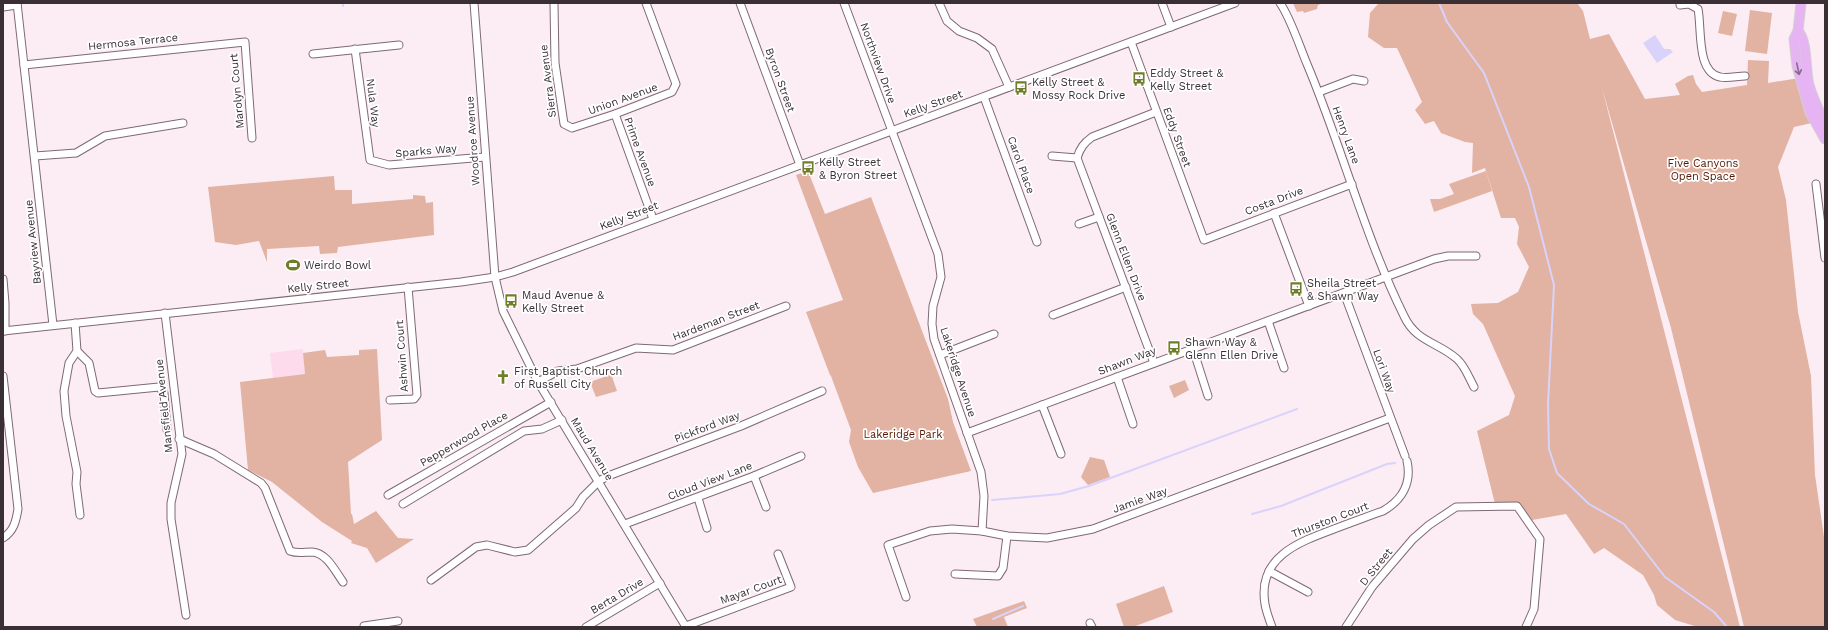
<svg xmlns="http://www.w3.org/2000/svg" width="1828" height="630" font-family="'Work Sans',sans-serif">
<style>
.built{fill:#fddbec}
.green{fill:#e2b2a2}
.water{fill:#d9d3fc}
.lines{fill:none;stroke-linecap:round;stroke-linejoin:round}
.stream{stroke:#d9d3fc;stroke-width:2}
.minor-casing{stroke:#7f6974;stroke-width:9}
.major-casing{stroke:#d3d1d2;stroke-width:11}
.minor{stroke:#fff;stroke-width:7}
.major{stroke:#e6b3f3;stroke-width:9}
.oneway{stroke:#876a8a}
.labels{text-anchor:middle;dominant-baseline:central;stroke-width:3.5;stroke-linejoin:round;paint-order:stroke}
.street-label{font-size:11px;fill:#392f34;stroke:#fff}
.poi-label{font-size:11px;fill:#392f34;stroke:#fff;text-anchor:start}
.park-label{font-size:11px;fill:#571701;stroke:#fff}
</style>
<rect width="100%" height="100%" fill="#fcecf4"/>
<!-- built -->
<polygon class="built" points="303,349 305,374 273,378 270,353"/>
<!-- green -->
<g class="green">
<polygon points="1293,3 1324,3 1318,5 1317,9 1304,13 1303,11 1297,12"/>
<polygon points="1379,3 1577,3 1583,11 1590,39 1609,34 1645,99 1680,95 1675,84 1688,76 1693,75 1696,84 1702,92 1747,85 1748,60 1769,61 1768,83 1799,78 1816,122 1794,127 1778,167 1786,200 1798,312 1811,376 1815,475 1825,544 1825,627 1744,627 1671,328 1602,88 1740,627 1698,627 1675,620 1657,605 1654,595 1643,575 1604,548 1594,554 1566,514 1532,520 1520,503 1495,504 1477,431 1509,415 1515,396 1483,324 1473,314 1471,304 1498,303 1518,292 1529,267 1517,244 1519,227 1515,218 1501,218 1485,168 1472,173 1473,143 1465,142 1441,133 1434,121 1425,124 1415,110 1422,102 1397,48 1384,48 1368,37 1370,13"/>
<polygon points="1750,10 1772,13 1767,54 1745,51"/>
<polygon points="1723,11 1737,14 1732,36 1718,33"/>
<polygon points="808,171 825,214 871,197 948,399 953,422 971,471 873,493 858,467 849,442 851,430 831,376 830,375 806,312 843,300 796,175"/>
<polygon points="1486,171 1492,191 1434,212 1430,199 1440,199 1454,194 1449,184"/>
<polygon points="334,176 335,190 352,190 352,204 413,199 413,195 425,196 426,203 433,202 434,235 338,247 337,253 320,254 319,246 267,249 267,262 259,241 236,245 215,242 208,187"/>
<polygon points="377,349 382,440 348,462 351,514 352,514 354,524 376,511 398,538 414,539 376,563 367,548 351,543 352,541 322,522 272,482 248,470 240,382 305,374 303,353 325,350 327,357 359,355 359,350"/>
<polygon points="609,368 617,391 596,397 590,382 604,377 602,371"/>
<polygon points="1185,380 1189,390 1174,398 1169,386"/>
<polygon points="1090,457 1104,460 1110,477 1088,485 1081,477"/>
<polygon points="1164,586 1173,612 1133,627 1124,627 1116,604"/>
<polygon points="1024,601 1027,608 1004,617 1008,627 977,627 973,619"/>
</g>
<!-- water -->
<polygon class="water" points="1655,35 1664,49 1670,49 1673,52 1657,63 1643,43"/>
<g class="lines">
<!-- stream -->
<g class="stream">
<polyline points="343,3 343,6"/>
<polyline points="1439,3 1447,22 1484,73 1529,187 1554,285 1548,404 1549,449 1557,473 1589,504 1624,524 1665,577 1714,612 1727,627"/>
<polyline points="992,500 1060,494 1089,486 1297,409"/>
<polyline points="1252,514 1281,506 1387,464 1395,463"/>
<polyline points="993,619 1023,606"/>
</g>
<defs>
<g id="minor">
<polyline points="17,3 53,325"/>
<polyline points="474,3 495,277 503,311 538,382 686,627"/>
<polyline points="554,3 555,63 564,124 572,128 615,114 672,92 676,84 646,3"/>
<polyline points="740,3 800,165"/>
<polyline points="844,3 938,254 941,277 933,306 932,324 934,339 981,472 984,496 982,531"/>
<polyline points="939,3 947,21 959,31 977,38 992,49 1009,87"/>
<polyline points="1162,3 1171,27"/>
<path d="M 1280,3 C 1290,17 1300,47 1307,64 C 1342,147 1364,235 1404,316 C 1416,342 1438,342 1457,359 C 1465,366 1469,378 1474,387"/>
<path d="M 1680,5 L 1689,4 L 1698,9 C 1702,28 1696,72 1720,77 C 1728,79 1737,76 1745,76"/>
<polyline points="3,7 17,5"/>
<polyline points="1131,42 1204,240 1352,184"/>
<polyline points="355,49 370,160 389,165 485,157"/>
<polyline points="313,54 399,45"/>
<polyline points="24,65 245,42 252,138"/>
<polyline points="1319,92 1353,79 1364,81"/>
<polyline points="984,97 1037,242"/>
<polyline points="615,114 653,219"/>
<polyline points="35,156 76,153 105,136 183,123"/>
<polyline points="1052,156 1077,158"/>
<polyline points="1077,158 1154,363"/>
<path d="M 1077,158 C 1080,148 1084,143 1092,137 L 1156,112"/>
<polyline points="1816,184 1825,258"/>
<polyline points="1274,213 1309,306"/>
<polyline points="1079,224 1099,217"/>
<polyline points="3,279 5,303 5,331"/>
<polyline points="1344,293 1405,456"/>
<polyline points="165,313 182,454 171,503 171,519 186,615"/>
<polyline points="1053,315 1126,287"/>
<polyline points="1268,321 1284,368"/>
<polyline points="75,323 77,351 69,363 64,391 66,416 77,472 76,484 80,515"/>
<polyline points="3,331 461,282 495,277 513,272 1235,3"/>
<polyline points="1193,349 1208,396"/>
<polyline points="77,351 89,363 95,391 98,393 159,387 164,393 167,430"/>
<polyline points="940,355 994,334"/>
<path d="M 3,376 L 18,509 C 16,521 14,531 3,538"/>
<polyline points="1117,377 1133,424"/>
<polyline points="538,382 558,371 577,369 636,348 673,350 786,306"/>
<polyline points="390,400 414,399 417,395 408,287"/>
<polyline points="1042,405 1061,454"/>
<polyline points="967,433 1434,259 1448,256 1476,256"/>
<path d="M 179,439 L 214,454 L 261,483 L 265,488 L 290,551 C 298,554 304,552 312,552 C 327,553 335,571 343,582"/>
<polyline points="754,476 766,507"/>
<polyline points="388,495 551,402"/>
<polyline points="698,498 707,528"/>
<polyline points="403,504 524,431 542,429 562,420"/>
<polyline points="625,524 754,476 801,456"/>
<polyline points="1269,571 1308,592"/>
<polyline points="955,574 998,576 1003,568 1007,536"/>
<polyline points="431,580 476,547 487,545 515,552 528,550 576,508 583,497 599,481 608,476 741,426 822,391"/>
<polyline points="906,597 888,545 930,531 952,529 982,531 1007,536 1047,538 1093,529 1390,418"/>
<polyline points="1090,623 1092,627"/>
<polyline points="364,626 398,621"/>
<polyline points="686,626 791,587 778,554"/>
<polyline points="586,627 660,583"/>
<path d="M 1272,627 C 1269,619 1266,611 1265,604 C 1257,557 1299,542 1334,529 C 1350,523 1366,517 1383,511 C 1402,500 1412,483 1407,461"/>
<polyline points="1346,627 1372,587 1413,539 1429,525 1456,507 1517,506 1540,539 1534,609 1526,627"/>
</g>
<g id="major">
<polyline points="1801,3 1798,31 1794,39 1797,66 1810,112 1825,139"/>
<path d="M 1798,31 C 1808,42 1805,70 1809,85 C 1813,99 1819,111 1825,124"/>
</g>
</defs>
<!-- minor casing -->
<use href="#minor" class="minor-casing"/>
<!-- major casing -->
<use href="#major" class="major-casing"/>
<!-- minor -->
<use href="#minor" class="minor"/>
<!-- major -->
<use href="#major" class="major"/>
</g>
<!-- one-way arrows -->
<defs><path id="oneway-shaft" d="M-6 0H5M1.5-3L5.5 0L1.5 3" fill="none" stroke-width="1.6" stroke-linecap="round" stroke-linejoin="round"/></defs>
<use class="oneway" href="#oneway-shaft" transform="translate(1798 69) rotate(78)"/>
<!-- icons -->
<defs>
<symbol id="bus-bare" viewBox="-9 -9 18 18"><path d="M-5-6H5V4H4V6H2V4H-2V6H-4V4H-5ZM-3.5-4V0h7V-4ZM-3.5 1.2v1.5H-2V1.2ZM2 1.2v1.5H3.5V1.2Z" fill="#707d2a" stroke="#fff" stroke-width="2.5" paint-order="stroke"/></symbol>
<symbol id="stadium-bare" viewBox="-9 -9 18 18"><path d="M0-5a6.5 5 0 1 0 0 10a6.5 5 0 1 0 0-10ZM-3.5-1.8h7v3.6h-7Z" fill="#707d2a" stroke="#fff" stroke-width="2.5" paint-order="stroke"/></symbol>
<symbol id="church-bare" viewBox="-9 -9 18 18"><path d="M-1.2-6h2.4v3.5h3.3v2.4h-3.3V6h-2.4V-.1h-3.3v-2.4h3.3Z" fill="#707d2a" stroke="#fff" stroke-width="2.5" paint-order="stroke"/></symbol>
</defs>
<g fill-rule="evenodd">
<use href="#bus-bare" x="1129" y="69" width="20" height="20"/>
<use href="#bus-bare" x="1011" y="78" width="20" height="20"/>
<use href="#bus-bare" x="798" y="158" width="20" height="20"/>
<use href="#stadium-bare" x="283" y="255" width="20" height="20"/>
<use href="#bus-bare" x="1286" y="279" width="20" height="20"/>
<use href="#bus-bare" x="501" y="291" width="20" height="20"/>
<use href="#bus-bare" x="1164" y="338" width="20" height="20"/>
<use href="#church-bare" x="493" y="367" width="20" height="20"/>
</g>
<g class="labels">
<!-- street labels -->
<g class="street-label">
<text transform="translate(133 42) rotate(-6)">Hermosa Terrace</text>
<text transform="translate(878 63) rotate(70)">Northview Drive</text>
<text transform="translate(780 80) rotate(70)">Byron Street</text>
<text transform="translate(548 81) rotate(-97)">Sierra Avenue</text>
<text transform="translate(237 91) rotate(-95)">Marolyn Court</text>
<text transform="translate(623 99) rotate(-20)">Union Avenue</text>
<text transform="translate(373 103) rotate(83)">Nula Way</text>
<text transform="translate(933 104) rotate(-20)">Kelly Street</text>
<text transform="translate(1346 135) rotate(70)">Henry Lane</text>
<text transform="translate(1177 137) rotate(70)">Eddy Street</text>
<text transform="translate(473 141) rotate(-94)">Woodroe Avenue</text>
<text transform="translate(426 151) rotate(-5)">Sparks Way</text>
<text transform="translate(640 152) rotate(70)">Prime Avenue</text>
<text transform="translate(1021 165) rotate(70)">Carol Place</text>
<text transform="translate(1274 201) rotate(-21)">Costa Drive</text>
<text transform="translate(629 216) rotate(-21)">Kelly Street</text>
<text transform="translate(33 242) rotate(-96)">Bayview Avenue</text>
<text transform="translate(1126 257) rotate(69)">Glenn Ellen Drive</text>
<text transform="translate(318 286) rotate(-6)">Kelly Street</text>
<text transform="translate(716 321) rotate(-21)">Hardeman Street</text>
<text transform="translate(402 356) rotate(-94)">Ashwin Court</text>
<text transform="translate(1127 361) rotate(-21)">Shawn Way</text>
<text transform="translate(1384 371) rotate(70)">Lori Way</text>
<text transform="translate(958 372) rotate(72)">Lakeridge Avenue</text>
<text transform="translate(164 406) rotate(-96)">Mansfield Avenue</text>
<text transform="translate(707 427) rotate(-21)">Pickford Way</text>
<text transform="translate(464 439) rotate(-30)">Pepperwood Place</text>
<text transform="translate(592 449) rotate(59)">Maud Avenue</text>
<text transform="translate(710 481) rotate(-21)">Cloud View Lane</text>
<text transform="translate(1140 500) rotate(-20)">Jamie Way</text>
<text transform="translate(1330 520) rotate(-21)">Thurston Court</text>
<text transform="translate(1376 567) rotate(-51)">D Street</text>
<text transform="translate(751 590) rotate(-20)">Mayar Court</text>
<text transform="translate(617 596) rotate(-31)">Berta Drive</text>
</g>
<!-- poi labels -->
<g class="poi-label">
<text x="1150" y="73">Eddy Street &amp;<tspan x="1150" dy="13">Kelly Street</tspan></text>
<text x="1032" y="82">Kelly Street &amp;<tspan x="1032" dy="13">Mossy Rock Drive</tspan></text>
<text x="819" y="162">Kelly Street<tspan x="819" dy="13">&amp; Byron Street</tspan></text>
<text x="304" y="265">Weirdo Bowl</text>
<text x="1307" y="283">Sheila Street<tspan x="1307" dy="13">&amp; Shawn Way</tspan></text>
<text x="522" y="295">Maud Avenue &amp;<tspan x="522" dy="13">Kelly Street</tspan></text>
<text x="1185" y="342">Shawn Way &amp;<tspan x="1185" dy="13">Glenn Ellen Drive</tspan></text>
<text x="514" y="371">First Baptist Church<tspan x="514" dy="13">of Russell City</tspan></text>
</g>
<!-- park labels -->
<g class="park-label">
<text x="1703" y="163">Five Canyons<tspan x="1703" dy="13">Open Space</tspan></text>
<text x="903" y="434">Lakeridge Park</text>
</g>
</g>
<!-- border -->
<rect width="1828" height="630" fill="none" stroke="#392f34" stroke-width="8"/>
</svg>
